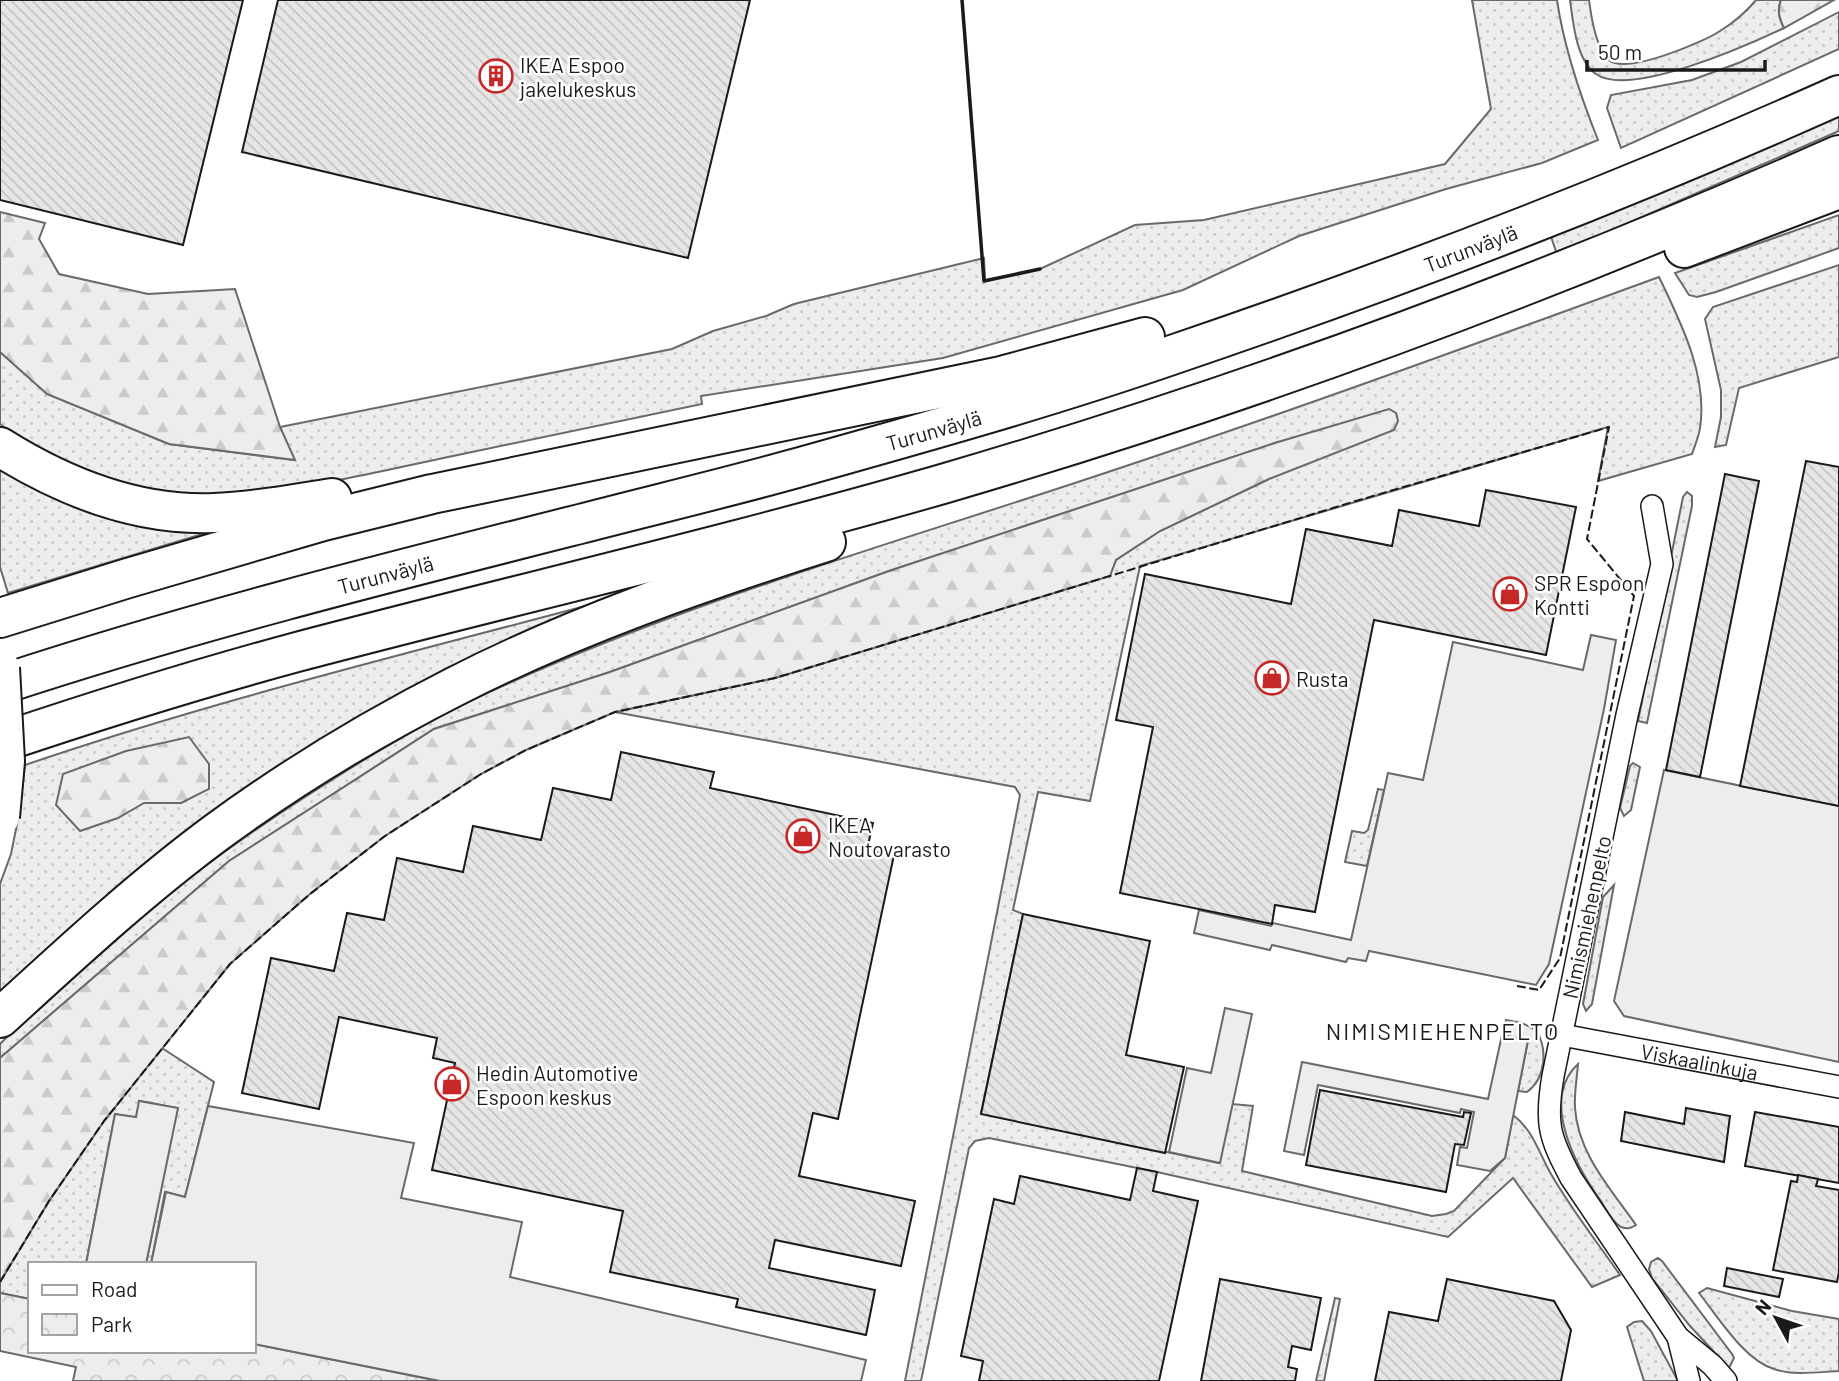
<svg xmlns="http://www.w3.org/2000/svg" width="1839" height="1381" font-family="Barlow,sans-serif">
<style>
.grass{fill:url(#grass-dots);stroke:#6a6a6a;stroke-width:2}
.forest{fill:url(#forest-firs);stroke:#6a6a6a;stroke-width:2}
.park{fill:url(#park-crowns);stroke:#6a6a6a;stroke-width:2}
.built{fill:#ededed;stroke:#6a6a6a;stroke-width:2}
.building{fill:url(#building-back-hatch);stroke:#1a1a1a;stroke-width:2}
.lines{fill:none;stroke-linecap:round;stroke-linejoin:round}
.street-casing{stroke:#1a1a1a;stroke-width:24}
.highway-casing{stroke:#1a1a1a;stroke-width:42}
.street{stroke:#fff;stroke-width:21}
.highway{stroke:#fff;stroke-width:38}
.highway-bridge-casing{stroke:#1a1a1a;stroke-width:42;stroke-linecap:butt}
.highway-bridge{stroke:#fff;stroke-width:38}
.fence{stroke:#1a1a1a;stroke-width:2;stroke-dasharray:9 3.5;stroke-linecap:butt}
.wall{stroke:#1a1a1a;stroke-width:3.5}
.labels{text-anchor:middle;dominant-baseline:central;stroke-width:5;stroke-linejoin:round;paint-order:stroke}
.poi-label{font-size:21px;fill:#1a1a1a;stroke:#fff;text-anchor:start}
.street-label{font-size:21px;fill:#1a1a1a;stroke:#fff}
.neighbourhood-label{font-size:23px;letter-spacing:2px;fill:#1a1a1a;stroke:#fff}
</style>
<defs>
<pattern id="grass-dots" width="8" height="8" patternUnits="userSpaceOnUse" patternTransform="scale(1.75)"><rect width="8" height="8" fill="#ededed"/><path d="M2 2h.1M6 6h.1" fill="none" stroke="#cbcbcb" stroke-width="1.8" stroke-linecap="round"/></pattern>
<pattern id="forest-firs" width="22" height="20" patternUnits="userSpaceOnUse" patternTransform="scale(1.75)"><rect width="22" height="20" fill="#ededed"/><path d="M5 1l3.5 6h-7zM16 11l3.5 6h-7z" fill="#cbcbcb"/></pattern>
<pattern id="park-crowns" width="20" height="18" patternUnits="userSpaceOnUse" patternTransform="scale(1.75)"><rect width="20" height="18" fill="#ededed"/><path d="M2 6a3 3 0 1 1 6 0M12 15a3 3 0 1 1 6 0" fill="none" stroke="#cbcbcb"/></pattern>
<pattern id="building-back-hatch" width="6" height="6" patternUnits="userSpaceOnUse" patternTransform="scale(1.75)"><rect width="6" height="6" fill="#e6e6e6"/><path d="M-1 5l2 2M0 0l6 6M5-1l2 2" fill="none" stroke="#c5c5c5"/></pattern>
</defs>
<rect width="100%" height="100%" fill="#fff"/>
<!-- grass -->
<g class="grass">
<path d="M 1472,0 L 1557,0 C 1564,48 1580,95 1598,140 L 1542,163 L 1446,189 L 1299,236 L 1183,290 L 943,358 L 701,396 L 702,404 C 619,421 536,438 453,456 C 341,479 221,514 108,480 C 89,474 72,464 55,456 C 36,446 17,437 0,424 L 0,352 L 47,394 L 169,444 L 294,460 L 280,427 L 672,349 L 713,331 L 766,316 L 794,304 L 984,258 L 985,281 L 1040,269 L 1135,225 L 1204,220 L 1445,164 L 1491,109 Z"/>
<path d="M 1570,0 L 1589,0 C 1591,16 1596,49 1609,60 C 1625,75 1702,43 1720,31 C 1733,23 1746,12 1756,0 L 1781,0 C 1777,10 1779,18 1784,28 C 1748,45 1630,98 1596,74 C 1576,60 1573,22 1570,0 Z"/>
<polygon points="1839,12 1839,49 1621,148 1607,108 1611,95 1692,80 1741,62"/>
<polygon points="1839,112 1839,131 1557,254 1550,234"/>
<polygon points="1839,215 1839,248 1716,292 1697,297 1689,295 1675,273"/>
<polygon points="1839,265 1839,357 1739,388 1726,445 1715,447 1721,417 1721,390 1705,319 1713,307"/>
<path d="M 1659,277 C 1681,323 1708,376 1700,428 C 1699,436 1695,445 1692,454 L 1598,481 L 1608,427 L 1140,566 L 1090,801 L 1038,792 L 1013,910 L 1023,914 L 981,1113 L 1219,1163 L 1232,1104 L 1253,1106 L 1242,1171 L 1432,1216 L 1446,1214 L 1454,1211 L 1505,1158 L 1513,1115 C 1533,1130 1539,1153 1551,1174 C 1571,1209 1597,1242 1620,1275 L 1592,1287 L 1513,1178 L 1448,1237 L 1157,1172 L 989,1138 L 975,1141 L 969,1148 L 921,1381 L 905,1381 L 1020,795 L 1015,787 L 615,712 L 775,678 L 1109,576 L 1116,560 L 1160,531 L 1269,479 L 1278,442 L 889,571 L 610,672 L 434,729 L 229,861 L 0,1058 L 0,1044 C 91,951 192,870 302,799 C 356,764 412,729 470,701 C 669,607 882,547 1090,478 C 1281,415 1470,346 1659,277 Z"/>
<polygon points="0,469 219,529 8,593 0,567"/>
<polygon points="1687,492 1692,496 1692,506 1647,723 1638,721 1683,497"/>
<path d="M 630,594 L 526,640 L 0,1000 L 0,884 L 11,854 L 20,809 L 25,765 C 224,697 427,649 630,594 Z"/>
<polygon points="1633,763 1640,767 1631,810 1624,816 1620,808 1630,766"/>
<polygon points="1378,789 1384,790 1367,866 1345,862 1352,831 1364,833 1368,830"/>
<polygon points="1614,885 1592,1004 1586,1011 1583,1004 1603,897"/>
<path d="M 1506,1020 L 1522,1023 L 1536,1030 C 1548,1049 1546,1078 1527,1092 L 1518,1091 L 1528,1041 L 1502,1035 Z"/>
<polygon points="162,1048 214,1082 185,1197 165,1192 151,1264 146,1264 177,1108 140,1101 136,1118 115,1114 86,1264 30,1264 30,1299 0,1293 0,1282 49,1201 104,1121"/>
<path d="M 1578,1064 C 1577,1078 1574,1094 1575,1108 C 1578,1154 1611,1189 1636,1225 C 1630,1229 1627,1229 1621,1227 C 1612,1222 1606,1209 1601,1201 C 1577,1168 1539,1100 1578,1064 Z"/>
<polygon points="1658,1258 1662,1261 1732,1354 1734,1358 1729,1368 1690,1326 1652,1278 1649,1269 1651,1262"/>
<path d="M 1707,1288 L 1792,1311 L 1839,1319 L 1839,1371 C 1818,1372 1794,1376 1774,1369 C 1744,1360 1718,1317 1699,1293 Z"/>
<polygon points="1335,1298 1340,1299 1324,1381 1316,1381"/>
<polygon points="1642,1321 1651,1331 1678,1381 1644,1381 1627,1327 1634,1322"/>
</g>
<!-- forest -->
<g class="forest">
<path d="M 1781,0 L 1834,0 L 1784,28 C 1779,18 1777,10 1781,0 Z"/>
<polygon points="0,212 45,223 39,239 59,274 148,294 235,289 280,427 295,460 169,444 47,394 0,352"/>
<polygon points="1389,409 1396,413 1398,421 1394,430 1269,479 1160,531 1116,560 1110,576 775,678 615,712 526,750 481,774 385,836 310,894 230,964 104,1121 49,1201 0,1282 0,1058 229,861 434,729 610,672 889,571 1278,442"/>
<polygon points="189,737 209,764 209,789 181,803 144,803 118,818 80,831 56,805 63,774 126,751"/>
</g>
<!-- park -->
<polygon class="park" points="0,1293 30,1299 30,1351 254,1351 254,1344 439,1381 73,1381 76,1367 0,1351"/>
<!-- built -->
<g class="built">
<polygon points="1591,635 1616,640 1604,709 1549,964 1536,985 1369,951 1366,961 1348,958 1346,962 1272,945 1270,950 1194,933 1199,910 1271,926 1273,923 1351,940 1388,773 1423,780 1453,642 1583,670"/>
<polygon points="1664,770 1839,806 1839,1062 1624,1016 1614,1001"/>
<polygon points="1225,1008 1252,1014 1220,1163 1169,1152 1187,1068 1211,1073"/>
<polygon points="1502,1035 1528,1040 1505,1158 1490,1171 1457,1165 1460,1147 1467,1148 1474,1112 1461,1109 1460,1113 1318,1085 1304,1155 1284,1151 1302,1062 1488,1099"/>
<polygon points="139,1101 178,1108 146,1264 86,1264 115,1114 136,1117"/>
<polygon points="208,1106 414,1143 401,1198 522,1222 510,1277 866,1360 861,1381 440,1381 254,1344 254,1264 151,1264 166,1192 185,1197"/>
</g>
<!-- building -->
<g class="building">
<polygon points="0,0 243,0 183,245 0,200"/>
<polygon points="278,0 750,0 688,258 242,152"/>
<polygon points="1806,461 1839,467 1839,806 1740,786"/>
<polygon points="1725,474 1759,481 1700,777 1666,770"/>
<polygon points="1486,490 1576,507 1546,655 1374,620 1315,912 1275,905 1272,924 1120,893 1153,727 1116,720 1145,574 1291,604 1306,529 1392,546 1399,510 1479,526"/>
<polygon points="621,752 714,772 710,788 873,823 867,850 894,855 838,1119 813,1113 799,1176 915,1201 901,1266 775,1240 769,1268 875,1290 866,1335 736,1307 738,1299 610,1272 623,1211 432,1170 455,1063 433,1058 437,1038 339,1017 319,1109 242,1093 271,958 334,971 347,913 384,920 397,858 463,872 473,826 541,840 553,788 611,800"/>
<polygon points="1023,914 1150,941 1126,1055 1184,1067 1165,1153 981,1114"/>
<polygon points="1320,1090 1463,1117 1464,1112 1471,1113 1464,1145 1455,1144 1446,1192 1306,1165"/>
<polygon points="1686,1108 1730,1116 1724,1162 1621,1141 1625,1112 1684,1124"/>
<polygon points="1755,1112 1839,1127 1839,1183 1745,1166"/>
<polygon points="1137,1168 1157,1172 1153,1191 1198,1201 1159,1381 979,1381 983,1361 961,1356 994,1199 1014,1204 1020,1176 1130,1200"/>
<polygon points="1798,1175 1818,1179 1816,1186 1839,1190 1839,1272 1837,1282 1773,1270 1791,1181 1797,1182"/>
<polygon points="1727,1268 1783,1279 1779,1297 1724,1286"/>
<polygon points="1220,1279 1321,1298 1311,1350 1292,1346 1288,1367 1297,1369 1295,1381 1201,1381"/>
<polygon points="1447,1279 1554,1301 1571,1330 1561,1381 1375,1381 1389,1312 1438,1321"/>
</g>
<g class="lines">
<defs>
<g id="street">
<path d="M 1652,506 L 1662,564 L 1627,715 L 1553,1076 C 1545,1123 1549,1137 1571,1178 L 1678,1337 L 1712,1365 L 1726,1381"/>
<path id="s1" d="M 1562,1035 L 1839,1087"/>
<polyline points="1678,1337 1689,1381"/>
</g>
<g id="highway">
<polyline points="1684,248 1839,189"/>
<path d="M 0,447 C 64,487 137,516 214,513 C 253,512 293,504 332,498"/>
<polyline points="0,618 125,579 323,521 432,494 1001,376 1145,337"/>
<path id="s2" d="M 0,685 C 191,622 386,573 580,524 C 653,505 725,488 797,468 C 922,433 1047,398 1169,356 C 1396,279 1620,193 1839,95"/>
<path d="M 0,743 C 98,710 197,679 297,652 C 513,595 731,545 946,483 C 1250,394 1549,283 1839,155"/>
<path d="M 0,1018 C 70,954 140,889 217,832 C 292,777 373,728 456,686 C 571,627 703,581 826,542"/>
</g>
</defs>
<!-- street casing -->
<use href="#street" class="street-casing"/>
<!-- highway casing -->
<use href="#highway" class="highway-casing"/>
<!-- street -->
<use href="#street" class="street"/>
<!-- highway -->
<use href="#highway" class="highway"/>
<defs>
<polyline id="highway-bridge" points="0,668 5,761 0,817"/>
</defs>
<!-- highway-bridge casing -->
<use href="#highway-bridge" class="highway-bridge-casing"/>
<!-- highway-bridge -->
<use href="#highway-bridge" class="highway-bridge"/>
<!-- fence -->
<polyline class="fence" points="0,1282 49,1201 104,1121 230,964 310,894 385,836 481,774 526,750 615,712 775,678 1356,501 1609,427 1587,539 1634,596 1560,958 1539,990 1517,986"/>
<!-- wall -->
<polyline class="wall" points="962,0 984,281 1040,269"/>
</g>
<!-- icons -->
<defs>
<symbol id="building-ring" viewBox="-11 -11 22 22"><circle r="9.5" fill="#fff" stroke="#c62828" stroke-width="1.5"/><path d="M-4-6H4V6H1V3H-1V6H-4ZM-2.5-4.3h1.7v1.8h-1.7ZM.8-4.3h1.7v1.8H.8ZM-2.5-1h1.7V.8h-1.7ZM.8-1h1.7V.8H.8Z" fill="#c62828"/></symbol>
<symbol id="shop-ring" viewBox="-11 -11 22 22"><circle r="9.5" fill="#fff" stroke="#c62828" stroke-width="1.5"/><path d="M-5-2.5h2.3a2.7 3.5 0 0 1 5.4 0H5L5.5 6h-11ZM-1.5-2.5h3a1.5 2.3 0 0 0-3 0Z" fill="#c62828"/></symbol>
</defs>
<g fill-rule="evenodd">
<use href="#building-ring" x="477" y="57" width="38" height="38"/>
<use href="#shop-ring" x="1491" y="575" width="38" height="38"/>
<use href="#shop-ring" x="1253" y="659" width="38" height="38"/>
<use href="#shop-ring" x="784" y="817" width="38" height="38"/>
<use href="#shop-ring" x="433" y="1065" width="38" height="38"/>
</g>
<g class="labels">
<!-- poi labels -->
<g class="poi-label">
<text x="520" y="64">IKEA Espoo<tspan x="520" dy="24">jakelukeskus</tspan></text>
<text x="1534" y="582">SPR Espoon<tspan x="1534" dy="24">Kontti</tspan></text>
<text x="1296" y="678">Rusta</text>
<text x="828" y="824">IKEA<tspan x="828" dy="24">Noutovarasto</tspan></text>
<text x="476" y="1072">Hedin Automotive<tspan x="476" dy="24">Espoon keskus</tspan></text>
</g>
<!-- street labels -->
<g class="street-label">
<text stroke="none"><textPath href="#s2" startOffset="1535">Turunväylä</textPath></text>
<text stroke="none"><textPath href="#s2" startOffset="968">Turunväylä</textPath></text>
<text stroke="none"><textPath href="#s2" startOffset="401">Turunväylä</textPath></text>
<text transform="translate(1586 917) rotate(-78)">Nimismiehenpelto</text>
<text stroke="none"><textPath href="#s1" startOffset="140">Viskaalinkuja</textPath></text>
</g>
<!-- neighbourhood labels -->
<g class="neighbourhood-label">
<text x="1443" y="1031">NIMISMIEHENPELTO</text>
</g>
</g>
<!-- legend -->
<rect x="28" y="1262" width="228" height="91" fill="#ffffff" stroke="#a3a3a3" stroke-width="2"/>
<rect x="42" y="1285" width="35" height="10" fill="#ffffff" stroke="#a3a3a3" stroke-width="2"/>
<text x="91" y="1297" font-size="21" fill="#1a1a1a">Road</text>
<rect x="42" y="1314" width="35" height="21" fill="url(#park-crowns)" stroke="#a3a3a3" stroke-width="2"/>
<text x="91" y="1332" font-size="21" fill="#1a1a1a">Park</text>
<!-- north arrow -->
<g transform="translate(1776 1318) rotate(310)" stroke="#ffffff" stroke-width="5" paint-order="stroke">
<path d="M0-5L12 26L0 18L-12 26Z" fill="#1a1a1a"/>
<text y="-10" font-size="19" font-weight="bold" text-anchor="middle" fill="#1a1a1a">N</text>
</g>
<!-- scale -->
<path d="M1587 60v10h178v-10" fill="none" stroke="#1a1a1a" stroke-width="3.5"/>
<text x="1598" y="60" font-size="21" fill="#1a1a1a" stroke="#ffffff" stroke-width="5" paint-order="stroke">50 m</text>
</svg>
